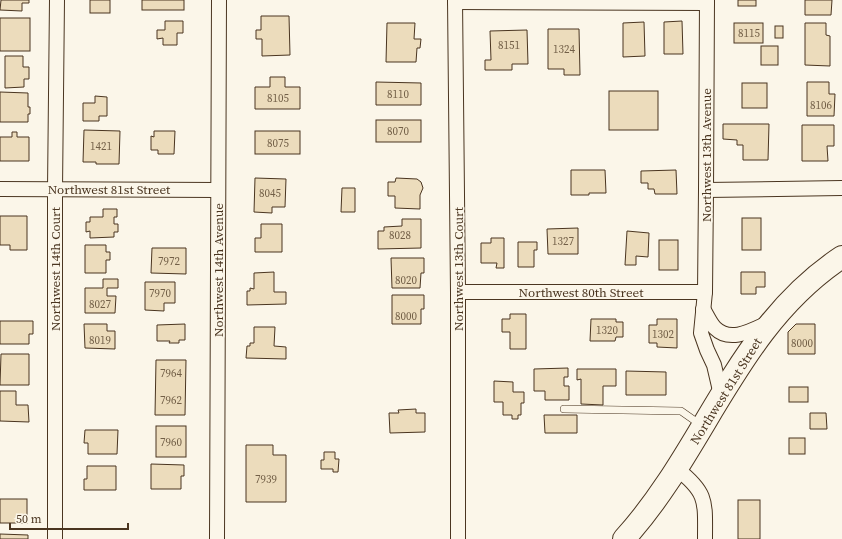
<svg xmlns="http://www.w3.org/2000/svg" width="842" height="539" font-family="'Source Serif 4',serif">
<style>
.building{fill:#ecdcbc;stroke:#4a3520}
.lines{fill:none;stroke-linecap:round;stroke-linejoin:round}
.service-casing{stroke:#4a3520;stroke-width:8}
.minor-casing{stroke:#4a3520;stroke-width:16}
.primary-casing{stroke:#4a3520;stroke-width:24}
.service{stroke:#fbf6e9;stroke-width:7}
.minor{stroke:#fbf6e9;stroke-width:14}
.primary{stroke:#fbf6e9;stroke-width:22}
.labels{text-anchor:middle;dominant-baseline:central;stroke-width:3;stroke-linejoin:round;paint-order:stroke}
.number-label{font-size:11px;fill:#725f47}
.street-label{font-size:13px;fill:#4a3520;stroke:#fbf6e9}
</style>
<rect width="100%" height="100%" fill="#fbf6e9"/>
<!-- building -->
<g class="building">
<polygon points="1,0 29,0 29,3 22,3 22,11 0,10"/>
<rect x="90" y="0" width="20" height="13"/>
<rect x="142" y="0" width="42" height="10"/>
<rect x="738" y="0" width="18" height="6"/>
<polygon points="805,0 832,0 831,15 805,15"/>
<polygon points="261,16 289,16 290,55 262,56 262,39 256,39 256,30 261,30"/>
<rect x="0" y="18" width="30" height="33"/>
<polygon points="165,21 183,21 183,33 177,33 177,45 163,45 163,38 157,39 157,30 165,30"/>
<polygon points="682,21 683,54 664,54 664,22"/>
<polygon points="644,22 645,56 623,57 623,23"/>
<polygon points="387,23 415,23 414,39 421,39 420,48 417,48 416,62 386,62"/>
<rect x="734" y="23" width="29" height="20"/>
<polygon points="805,23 826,23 826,35 830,36 830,66 805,65"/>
<rect x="775" y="26" width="8" height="12"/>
<polygon points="548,29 579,29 580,75 564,75 564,69 548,69"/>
<polygon points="527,30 528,64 512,64 512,70 485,70 485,60 491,60 490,31"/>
<rect x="761" y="46" width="17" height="19"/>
<polygon points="5,56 23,56 23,67 29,67 29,79 24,79 24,87 5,88"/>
<polygon points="270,77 285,77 285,87 300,87 300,109 255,109 255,87 270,87"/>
<polygon points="376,82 421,83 421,105 376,105"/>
<polygon points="807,82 829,82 829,94 835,94 834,116 807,116"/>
<rect x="742" y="83" width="25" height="25"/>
<rect x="609" y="91" width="49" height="39"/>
<polygon points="0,92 28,93 28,107 30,107 30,114 28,114 28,122 0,122"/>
<polygon points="95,96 107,97 107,116 99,116 99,121 83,121 83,103 95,103"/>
<rect x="376" y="120" width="45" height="22"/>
<polygon points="723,124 769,124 768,160 743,160 743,145 737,145 737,140 723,139"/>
<polygon points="802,125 834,125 834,146 827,146 828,161 802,161"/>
<polygon points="84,130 120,131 119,164 96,164 96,162 83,162"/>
<polygon points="154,131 175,131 174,154 158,154 158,150 151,150 151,136 154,137"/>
<rect x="255" y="131" width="45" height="23"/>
<polygon points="12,132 17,132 17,137 29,137 29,161 0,161 0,137 12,137"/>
<polygon points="571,170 605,170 606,193 589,193 589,195 571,195"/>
<polygon points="676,170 677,194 655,194 654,189 648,189 648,183 641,183 641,171"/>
<polygon points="255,178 286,179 285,207 272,207 272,213 254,212"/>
<polygon points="396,178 417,179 421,182 423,188 420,195 420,209 395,208 395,196 388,196 388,182 395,182"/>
<polygon points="342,188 355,188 355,212 341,212"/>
<polygon points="103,209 117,209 117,217 114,217 114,224 118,224 118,232 114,232 114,237 90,238 90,231 86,232 86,222 90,222 90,217 103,217"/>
<polygon points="0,216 27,216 27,250 10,250 10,245 0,245"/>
<rect x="742" y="218" width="19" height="32"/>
<polygon points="402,219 421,219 421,248 378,249 378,231 384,231 384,227 402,226"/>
<polygon points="261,224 282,224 282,252 255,252 255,238 261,238"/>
<polygon points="578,228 578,254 548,254 547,229"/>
<polygon points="627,231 649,233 648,257 636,256 636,265 625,265"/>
<polygon points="491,238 504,238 504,268 496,268 497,263 481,263 481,243 491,243"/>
<rect x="659" y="240" width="19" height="30"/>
<polygon points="518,242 537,242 537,250 534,250 534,267 518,267"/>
<polygon points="85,245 106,245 106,252 110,252 110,260 106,260 106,273 85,273"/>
<polygon points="152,248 186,248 186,274 151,273"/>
<polygon points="391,258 424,258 424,273 421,273 420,288 392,288"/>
<polygon points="274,272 274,292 286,292 286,304 247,305 247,291 250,291 250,288 254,289 254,273"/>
<polygon points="741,272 765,272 765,287 756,287 756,294 741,294"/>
<polygon points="103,279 118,279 118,288 107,288 107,296 116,296 115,313 85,313 85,288 103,288"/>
<polygon points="145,282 175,282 175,303 164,303 164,311 145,310"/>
<polygon points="392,295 424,295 424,309 421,309 421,324 392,324"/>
<polygon points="510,314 526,314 526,349 510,349 510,332 502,332 502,319 510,319"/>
<polygon points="591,319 616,319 616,322 623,322 623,337 616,337 615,341 590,341"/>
<polygon points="657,319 677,319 677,348 657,347 657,343 649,343 649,325 657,325"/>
<polygon points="0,321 33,321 33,334 29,334 29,344 0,344"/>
<polygon points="84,324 107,324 107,331 115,331 115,349 85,348"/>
<polygon points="185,324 185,340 179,340 179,343 169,343 170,341 157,341 157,325"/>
<polygon points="796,324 815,324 815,354 788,354 788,332"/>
<polygon points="254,327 275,327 274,346 286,347 286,359 246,358 247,346 250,346 250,343 254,343"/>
<polygon points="1,354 29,354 29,385 0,385"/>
<polygon points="156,360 186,360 185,415 155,415"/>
<polygon points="568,368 568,377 564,377 564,386 569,386 569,400 545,400 545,391 534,391 534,369"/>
<polygon points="577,369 616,369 616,386 603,386 603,405 581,404 581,379 577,380"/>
<polygon points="626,371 666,372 666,395 626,395"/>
<polygon points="494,381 513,382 513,392 524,392 524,403 521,403 521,415 518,415 518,419 512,419 512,415 503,415 503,402 494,402"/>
<rect x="789" y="387" width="19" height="15"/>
<polygon points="0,391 16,391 16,405 28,405 29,422 0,421"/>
<polygon points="416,409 416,413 425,413 425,432 390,433 389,413 399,413 398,410"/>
<polygon points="810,413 826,413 827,429 810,429"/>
<polygon points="544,415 577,415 577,433 545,433"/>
<rect x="156" y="426" width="30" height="31"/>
<polygon points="85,430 118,430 117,454 88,454 88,443 84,443"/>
<rect x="789" y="438" width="16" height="16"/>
<polygon points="246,445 273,445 273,455 286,455 286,502 246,502"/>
<polygon points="324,452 335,452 335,459 339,459 338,472 333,472 333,469 321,469 321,460 324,460"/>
<polygon points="151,464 184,465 184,476 181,476 181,489 151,489"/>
<polygon points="87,466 116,466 116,490 84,490 84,479 87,479"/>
<rect x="0" y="499" width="27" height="24"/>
<rect x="738" y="500" width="22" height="39"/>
<polygon points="0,534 28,535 28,539 0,539"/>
</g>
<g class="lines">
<defs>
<polyline id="service" points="564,409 681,411 701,425"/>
<g id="minor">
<polyline points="455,0 458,292 458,539"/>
<polyline points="707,0 706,190 705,292 701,333 707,350 714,365 721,395"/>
<polyline points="455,2 707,3"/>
<polyline points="0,189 218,190"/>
<polyline points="706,190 842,188"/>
<polyline points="458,292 705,292"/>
<path d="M 703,309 C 707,315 710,323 715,328 C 731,344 754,329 770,322"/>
<path d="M 677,469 C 708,493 705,502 705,539"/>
<polyline points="55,539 55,189 57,0"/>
<polyline points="217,539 219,0"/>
</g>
<path id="primary" d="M 624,539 C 706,449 736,327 842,257"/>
</defs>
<!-- service casing -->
<use href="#service" class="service-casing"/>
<!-- minor casing -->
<use href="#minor" class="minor-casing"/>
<!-- primary casing -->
<use href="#primary" class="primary-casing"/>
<!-- service -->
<use href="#service" class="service"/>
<!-- minor -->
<use href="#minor" class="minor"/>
<!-- primary -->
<use href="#primary" class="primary"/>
</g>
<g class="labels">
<!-- number labels -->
<g class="number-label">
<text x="749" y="33">8115</text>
<text x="509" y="45">8151</text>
<text x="564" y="49">1324</text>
<text x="398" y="94">8110</text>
<text x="278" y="98">8105</text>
<text x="821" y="105">8106</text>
<text x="398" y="131">8070</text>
<text x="278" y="143">8075</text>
<text x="101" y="146">1421</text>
<text x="270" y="193">8045</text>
<text x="400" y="235">8028</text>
<text x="563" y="241">1327</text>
<text x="169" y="261">7972</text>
<text x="406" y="280">8020</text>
<text x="160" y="293">7970</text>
<text x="100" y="304">8027</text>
<text x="406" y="316">8000</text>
<text x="607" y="330">1320</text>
<text x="663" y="334">1302</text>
<text x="100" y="340">8019</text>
<text x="802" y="343">8000</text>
<text x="171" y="373">7964</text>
<text x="171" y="400">7962</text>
<text x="171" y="442">7960</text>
<text x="266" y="479">7939</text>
</g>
<!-- street labels -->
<g class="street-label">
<text transform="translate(706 155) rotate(-90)">Northwest 13th Avenue</text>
<text x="109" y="189">Northwest 81st Street</text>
<text transform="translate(55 269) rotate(-90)">Northwest 14th Court</text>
<text transform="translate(458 269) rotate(-90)">Northwest 13th Court</text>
<text transform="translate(218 270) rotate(-90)">Northwest 14th Avenue</text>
<text x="581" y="292">Northwest 80th Street</text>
<text transform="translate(726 391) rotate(-58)">Northwest 81st Street</text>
</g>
</g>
<!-- scale -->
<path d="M10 523v6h118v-6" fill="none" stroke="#4a3520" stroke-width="2"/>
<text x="16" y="523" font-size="12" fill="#4a3520" stroke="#fbf6e9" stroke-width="3" paint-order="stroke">50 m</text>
</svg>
